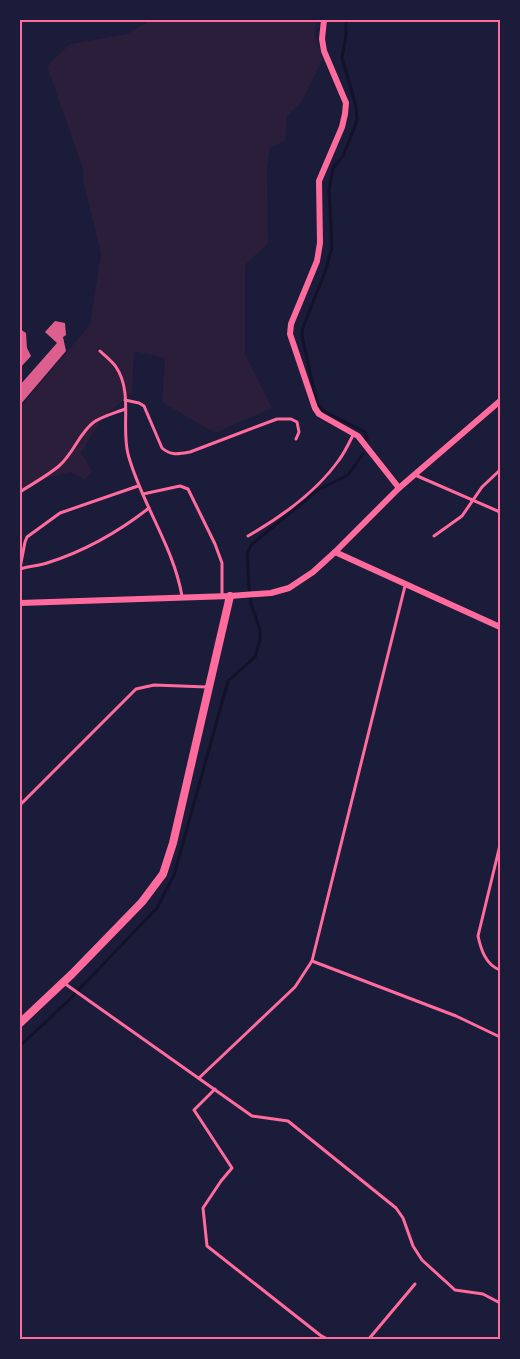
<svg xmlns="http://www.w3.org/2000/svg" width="520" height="1359" font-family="'PT Sans',sans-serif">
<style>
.green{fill:#2a1e3b}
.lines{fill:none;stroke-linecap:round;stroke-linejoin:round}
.stream{stroke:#12122b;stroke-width:3}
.building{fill:#dd5f8e}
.service{stroke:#ff6b9d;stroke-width:3}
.minor{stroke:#ff6b9d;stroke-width:6}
.tertiary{stroke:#ff6b9d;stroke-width:8}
.neatline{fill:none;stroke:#ff6b9d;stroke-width:2}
</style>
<rect width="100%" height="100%" fill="#1b1b3a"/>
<!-- green -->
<polygon class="green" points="151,20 318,20 314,33 323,59 302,101 287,116 285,141 270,148 267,168 268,243 245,265 245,354 272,408 215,433 162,402 165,358 134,351 132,393 103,417 81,453 92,471 85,479 70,472 40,480 20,491 20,407 90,325 101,254 83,179 84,172 47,66 70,44 127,34"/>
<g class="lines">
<!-- stream -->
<g class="stream">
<polyline points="346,20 346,35 342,58 356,106 357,121 343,156 333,168 329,189 332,248 325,272 302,330 302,336 317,403 325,412 365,432 367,439"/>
<polyline points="20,1046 68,1001 157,908 174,875 228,681 255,657 260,640 260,630 251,604 249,586 247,554 251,545 318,490 348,475 363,454"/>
</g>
</g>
<!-- building -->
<g class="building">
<polygon points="55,321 65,323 66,335 63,337 66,351 20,405 20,385 57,343 45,332"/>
<polygon points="20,329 26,333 27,348 31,356 20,368"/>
</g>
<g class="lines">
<!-- service -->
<g class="service">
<path d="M 100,351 C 105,356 112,361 116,367 C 133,392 121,427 128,454 C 141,503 173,545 182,596"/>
<path d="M 125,400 L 139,403 L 144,406 L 162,448 C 171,456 179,454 190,452 L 277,419 L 291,419 L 297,422 L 299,432 L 296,439"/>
<polyline points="415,475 500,512"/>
<path d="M 20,492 C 32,484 47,476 59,466 C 74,453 79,433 94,422 C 103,416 115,413 125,409"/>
<polyline points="143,494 180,486 188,489 215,544 222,563 222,595"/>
<path d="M 248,536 C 281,517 317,491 339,460 C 345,452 349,443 353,435"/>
<polyline points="434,536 462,516 482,487 500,470"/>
<polyline points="20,568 25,542 27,537 60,513 138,486"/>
<path d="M 20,569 C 28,566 38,566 47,563 C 85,551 117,533 149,508"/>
<polyline points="20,805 136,689 154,685 207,687"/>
<path d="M 500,845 L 478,936 C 481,950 486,965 500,970"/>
<polyline points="312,961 456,1016 500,1037"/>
<polyline points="64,983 252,1116 288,1121 396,1208 403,1218 413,1246 422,1260 455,1290 483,1294 500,1303"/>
<polyline points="199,1078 295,987 312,961 405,586"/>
<polyline points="215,1089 194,1110 232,1168 221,1181 203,1208 207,1246 320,1335 329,1340"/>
<polyline points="368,1340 415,1284"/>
</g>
<!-- minor -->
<g class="minor">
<polyline points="324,20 322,39 324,51 346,103 345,114 342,127 319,181 320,243 317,261 291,324 290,334 315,408 319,414 358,436 399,488"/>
<polyline points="335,552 500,627"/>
<polyline points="20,603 230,596 271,593 289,588 313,572 335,552 399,488 500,401"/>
</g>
<!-- tertiary -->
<polyline class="tertiary" points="20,1023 72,974 142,902 163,874 173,843 230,596"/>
</g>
<!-- border -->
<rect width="520" height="1359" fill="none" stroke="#1b1b3a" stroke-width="42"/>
<rect x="21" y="21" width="478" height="1317" class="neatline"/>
</svg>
